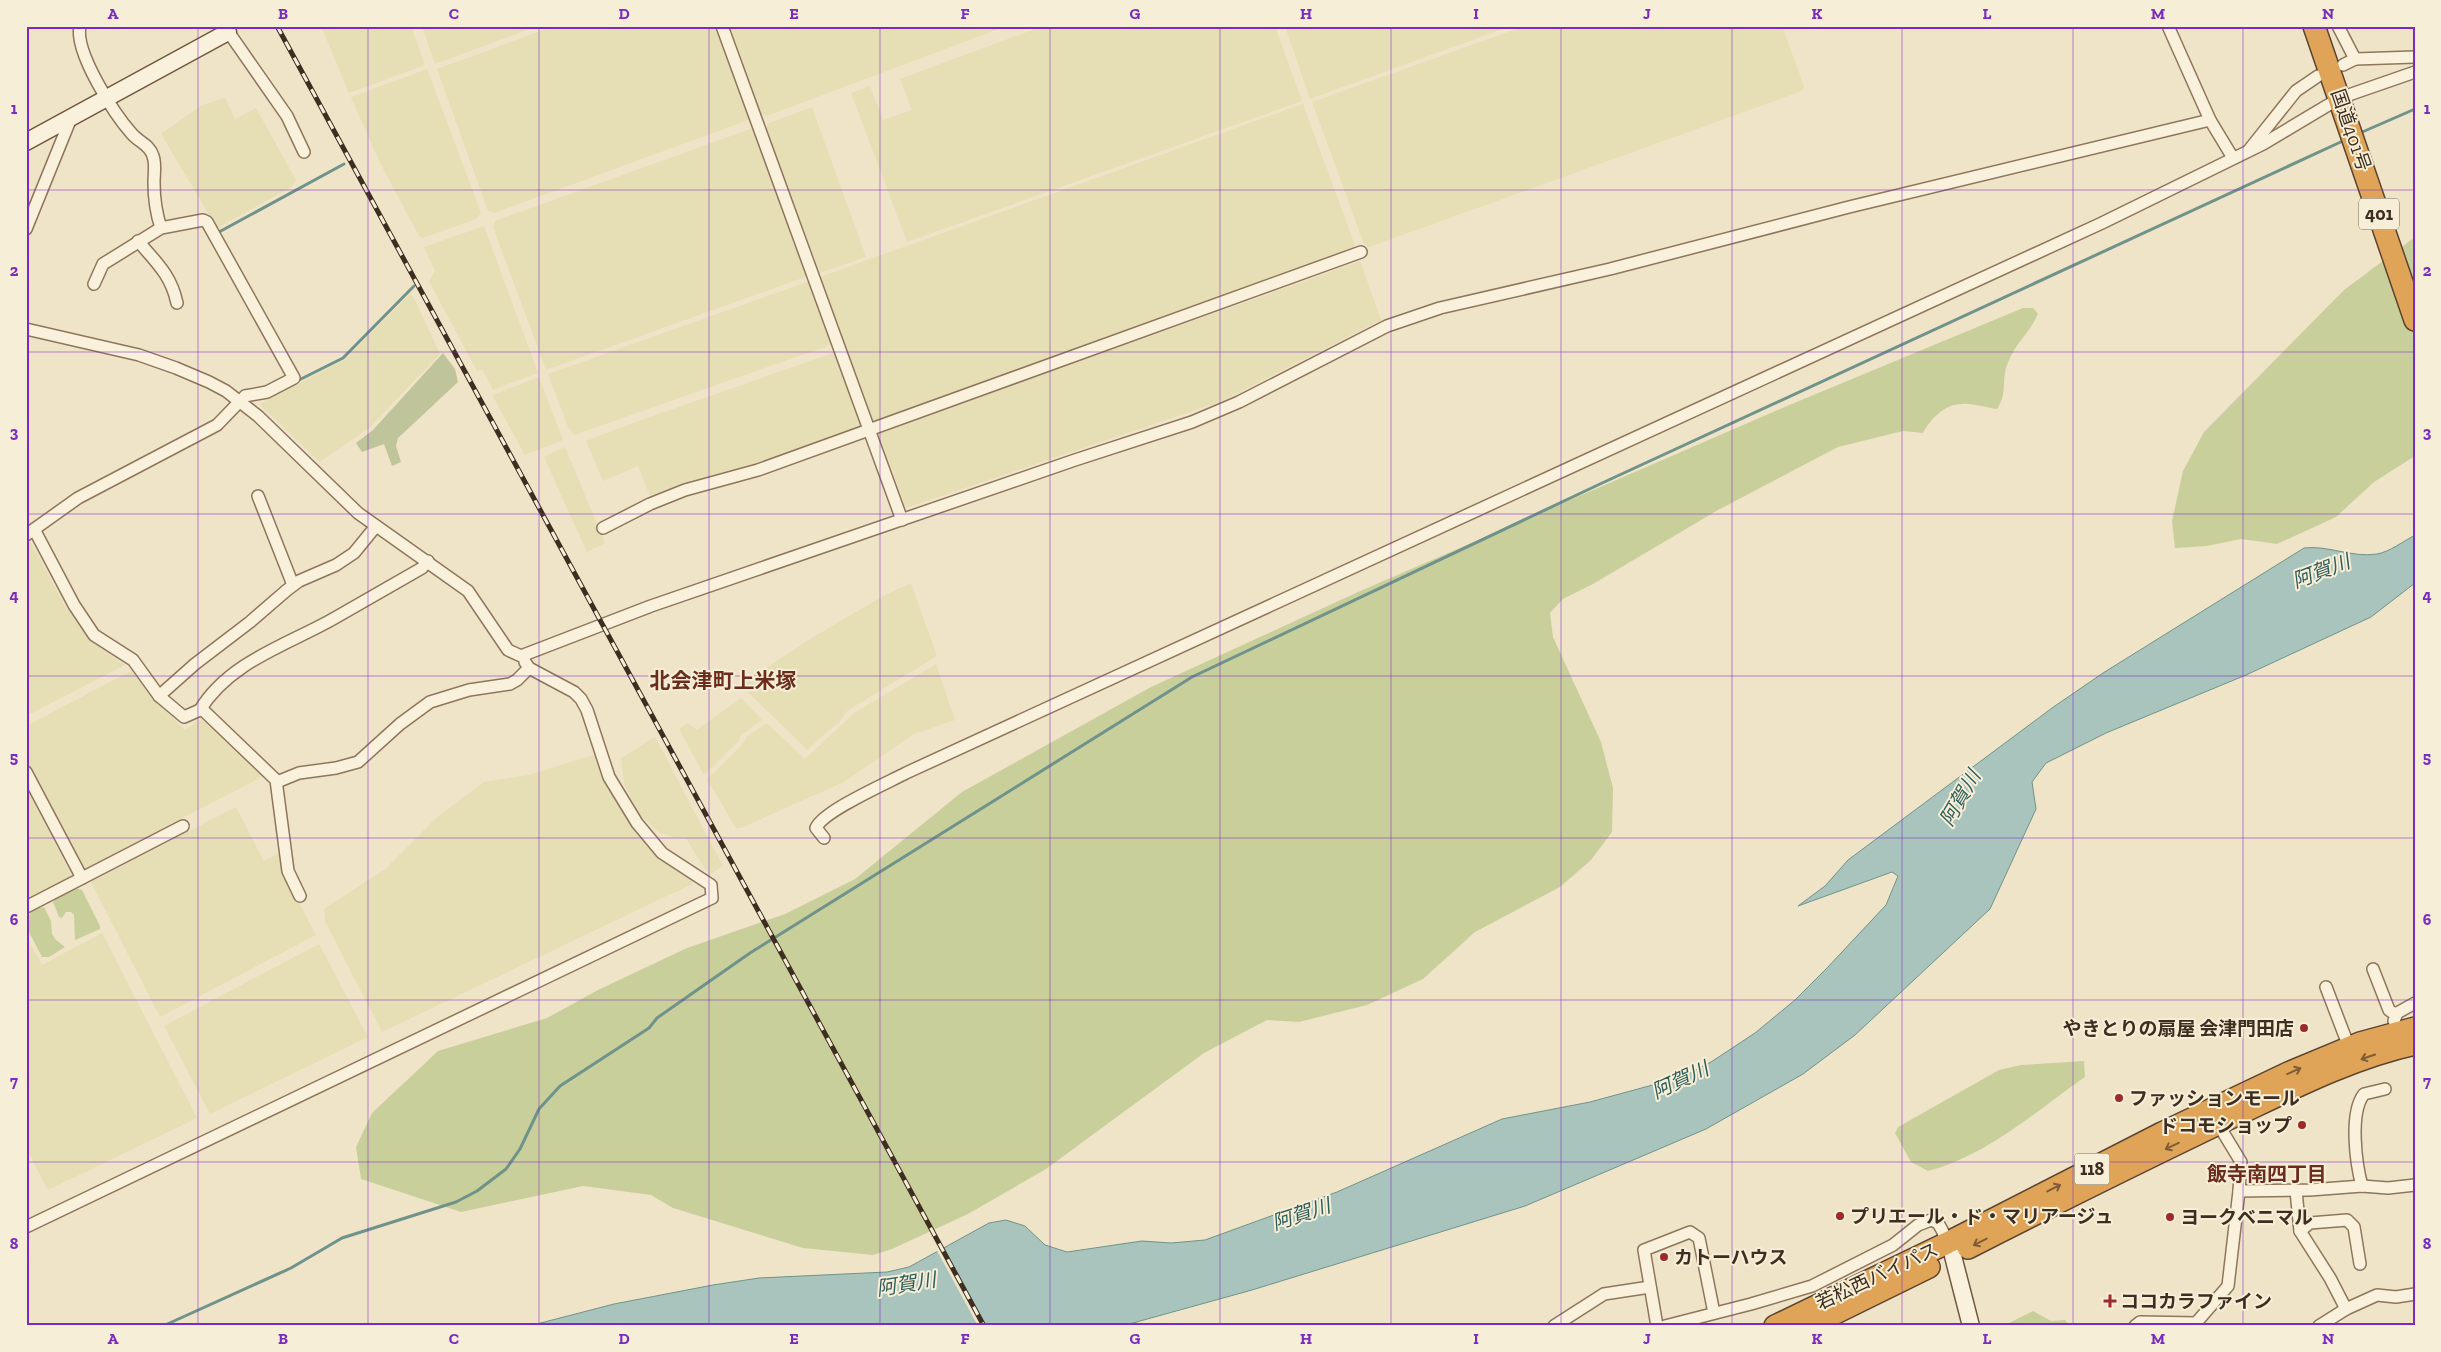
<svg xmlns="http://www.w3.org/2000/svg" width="2441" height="1352" font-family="'Zilla Slab','Noto Sans JP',serif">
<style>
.farmland{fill:#e6deb5}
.green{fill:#c9cf9b}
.cemetery{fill:#bfc49a}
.water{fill:#a9c4bc;stroke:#6f938a}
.pier{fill:#f0e4c8}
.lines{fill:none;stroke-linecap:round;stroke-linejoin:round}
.stream{stroke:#6f938a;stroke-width:3}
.street-casing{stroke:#8d765c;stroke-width:14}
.secondary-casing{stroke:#6f573f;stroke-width:19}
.highway-casing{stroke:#5b4430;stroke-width:24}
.street{stroke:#faf1dc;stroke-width:11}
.secondary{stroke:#faf1dc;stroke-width:16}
.highway{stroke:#e0a458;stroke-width:21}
.rail-casing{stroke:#3d2e20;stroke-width:5}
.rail{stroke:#f7eed8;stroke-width:3;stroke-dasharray:9;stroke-linecap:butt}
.oneway{stroke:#7e5d36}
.grid{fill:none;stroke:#7b2cbf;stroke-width:1;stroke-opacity:0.55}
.poi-dot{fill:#9e2a2b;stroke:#f7eed8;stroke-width:2}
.labels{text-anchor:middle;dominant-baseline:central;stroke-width:4;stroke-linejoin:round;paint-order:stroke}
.shield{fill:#f7eed8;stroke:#756857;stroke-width:1}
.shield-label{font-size:18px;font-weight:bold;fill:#3d2e20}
.street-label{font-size:19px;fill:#3d2e20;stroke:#f7eed8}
.poi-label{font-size:19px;font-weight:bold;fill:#3d2e20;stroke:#f7eed8;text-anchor:start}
.water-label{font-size:20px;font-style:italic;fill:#2f5d5a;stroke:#f7eed8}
.neighbourhood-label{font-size:20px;font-weight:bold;fill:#6b2e1e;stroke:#f7eed8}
.quarter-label{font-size:21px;font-weight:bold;fill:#6b2e1e;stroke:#f7eed8}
.neatline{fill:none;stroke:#7b2cbf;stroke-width:2}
.grid-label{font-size:16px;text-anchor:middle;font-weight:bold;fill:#7b2cbf}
</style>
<rect width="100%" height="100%" fill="#f0e4c8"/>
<!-- farmland -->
<g class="farmland">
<polygon points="321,26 411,26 425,65 349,93"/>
<polygon points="422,26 538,26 435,64"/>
<polygon points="554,26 717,26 751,119 494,213 488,211 437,69"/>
<polygon points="730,26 1007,26 767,116 761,114"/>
<polygon points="1043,26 1275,26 1302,101 907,242 851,93 870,86 883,120 912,110 900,79"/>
<polygon points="1285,26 1511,26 1310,99"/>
<polygon points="1525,26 1782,26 1804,86 1802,91 1369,247 1364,244 1312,102"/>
<polygon points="427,69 481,213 476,219 423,238 419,236 380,163 351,97"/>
<polygon points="225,98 235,119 256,108 296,180 290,188 217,228 161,134 202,105"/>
<polygon points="1303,104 1356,248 874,423 820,277"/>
<polygon points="812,107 866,257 820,273 766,128 769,123"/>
<polygon points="753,128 758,131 808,276 546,370 493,227 495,221"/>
<polygon points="484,226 538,373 493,390 482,369 477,371 429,281 435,271 424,247"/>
<polygon points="1358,262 1361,263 1381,320 1222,401 906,508 879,435 881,432"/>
<polygon points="810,281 833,344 574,435 568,427 548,374"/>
<polygon points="410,294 414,298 440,354 369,428 320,462 259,404 344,360"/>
<polygon points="836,352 863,428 651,499 638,466 603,481 586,441 647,418"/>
<polygon points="539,377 563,440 525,455 492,395"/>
<polygon points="565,447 605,543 587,552 544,457"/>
<polygon points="30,540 65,606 88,639 125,665 26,716 26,542"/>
<polygon points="911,583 937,656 847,711 841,720 807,750 748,692 742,684 810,639 885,595"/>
<polygon points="936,664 955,720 914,734 844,782 741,828 736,828 707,779 742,745 747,736 767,723 805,759 854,713"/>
<polygon points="131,671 152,698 185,730 201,719 260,775 260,778 82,870 26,761 26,726"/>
<polygon points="741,698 762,720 741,735 738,742 704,775 679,729 687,723 697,730"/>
<polygon points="655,737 723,866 709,875 685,837 676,838 660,833 640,815 624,784 621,758"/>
<polygon points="593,755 597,757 611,792 637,835 663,861 692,880 692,884 382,1032 325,921 324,909 385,869 436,818 484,782 529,775"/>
<polygon points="26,787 72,876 26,900"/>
<polygon points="236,807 264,861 279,853 283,872 316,935 160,1017 91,882"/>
<polygon points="102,933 197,1118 48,1190 26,1148 26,936 42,965"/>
<polygon points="319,944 368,1037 210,1114 164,1026"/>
</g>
<!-- green -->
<g class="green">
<polygon points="2415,237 2415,456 2374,482 2336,517 2277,544 2241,539 2207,546 2175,548 2172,521 2183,471 2204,432 2344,290"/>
<path d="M 2023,308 L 2033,308 L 2038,314 C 2029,334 2013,345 2006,368 C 2002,383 2007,395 1997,409 C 1986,408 1973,403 1962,404 C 1944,404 1930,420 1923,433 L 1903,431 L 1838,447 L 1718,510 L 1593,584 L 1563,599 L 1550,613 L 1553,637 L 1601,742 L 1613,788 L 1612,832 L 1591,860 L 1560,887 L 1475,932 L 1423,979 L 1367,1005 L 1299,1022 L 1267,1020 L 1204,1053 L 1046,1169 L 968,1214 L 892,1249 L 873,1255 L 803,1248 L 673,1208 L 651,1195 L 583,1186 L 461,1212 L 361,1179 L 356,1147 L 372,1113 L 438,1051 L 547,1018 L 598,990 L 687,948 L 785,914 L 855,879 L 962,792 L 1151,687 L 1358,592 L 1787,406 Z"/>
<polygon points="75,888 82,890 100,926 100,929 75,940 74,915 71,912 66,912 62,918 59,917 53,902 57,897"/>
<polygon points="44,907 51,921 52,934 56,940 65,947 49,957 42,957 30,934 26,922 32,910"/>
<path d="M 2084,1061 L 2085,1077 C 2036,1111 1987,1156 1928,1171 L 1911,1162 L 1895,1133 L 1898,1127 L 1999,1070 L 2021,1065 Z"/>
<polygon points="2033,1311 2051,1321 2065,1320 2070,1326 2003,1326"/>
</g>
<!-- cemetery -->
<polygon class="cemetery" points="443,353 455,369 458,382 398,438 396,446 401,462 392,466 384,444 362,452 356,443 373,430"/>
<!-- water -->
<path class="water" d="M 2415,535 L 2415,583 L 2371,617 L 2246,675 L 2106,733 L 2046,763 L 2032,782 L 2036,809 L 1990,909 L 1855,1035 L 1803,1074 L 1706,1129 L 1525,1206 L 1252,1290 L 1122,1326 L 529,1326 L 614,1304 L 713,1285 L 759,1278 L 887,1272 L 909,1267 L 989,1223 L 1006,1220 L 1025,1226 L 1045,1245 L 1067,1252 L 1142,1241 L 1171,1243 L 1205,1240 L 1337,1192 L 1502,1119 L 1590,1102 L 1682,1077 L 1711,1062 L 1755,1033 L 1795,1000 L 1827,968 L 1886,905 L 1898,876 L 1892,872 L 1798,906 L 1825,886 L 1848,860 L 2052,708 L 2103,673 L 2304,548 C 2328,545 2352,558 2377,554 C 2389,552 2404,541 2415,535 Z"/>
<!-- pier -->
<polygon class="pier" points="942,1246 986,1326 978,1326 936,1249"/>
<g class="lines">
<!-- stream -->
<g class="stream">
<polyline points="2360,133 2415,109"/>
<polyline points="219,232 344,164"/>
<polyline points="295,382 343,358 414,286"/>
<polyline points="163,1326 291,1268 342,1238 456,1202 477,1191 506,1169 520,1149 539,1109 560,1086 649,1028 657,1018 750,953 1192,677 1600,484 2345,140"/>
</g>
<defs>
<g id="street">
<path d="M 80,26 C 74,52 115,115 132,134 C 139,142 150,145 153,156 C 156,164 154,174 154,182 C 154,198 156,213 161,228"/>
<polyline points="722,26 902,520"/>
<polyline points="2338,26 2355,59"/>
<polyline points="225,27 287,116 304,152"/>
<polyline points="2343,65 2355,59 2415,57"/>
<polyline points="2210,120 2233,158"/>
<polyline points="2249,150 2296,91 2318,76"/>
<polyline points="26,229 71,118"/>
<path d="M 138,241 C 156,262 171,275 177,303"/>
<polyline points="26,329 139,355 176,368 209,382 226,391 258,416 358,513 468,591 508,650 521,656 651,606 1075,460 1192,422 1239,402 1387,326 1440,308 1610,269 1849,207 2210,120 2168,26"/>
<polyline points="258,496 293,585"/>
<polyline points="603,528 650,504 685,490 758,470 1361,252"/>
<polyline points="35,531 74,605 94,635 133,660 159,696 184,717 200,710 204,711 276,780 288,871 300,896"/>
<polyline points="26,535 78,498 217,425 245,396 267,392 294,378 207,222 203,220 161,228 103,264 94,284"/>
<polyline points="159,696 195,664 250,622 287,590 299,581 336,565 354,553 376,526"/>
<path d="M 200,710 C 229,662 287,645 333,619 C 363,602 392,585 422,568 L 428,561"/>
<polyline points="26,772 82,878"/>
<polyline points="277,782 299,773 336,768 358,762 400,724 430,702 469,690 510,684 517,680 529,668 525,662"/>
<path d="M 824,838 L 816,828 C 823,811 887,783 906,773 L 2102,223 L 2263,144 L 2340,98 L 2415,72"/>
<polyline points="26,907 183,826"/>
<polyline points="2373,969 2389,1010 2396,1015"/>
<polyline points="2326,987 2349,1047"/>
<polyline points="2394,1021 2397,1013 2415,1003"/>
<path d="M 2362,1186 C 2356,1164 2349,1113 2364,1094 L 2385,1089"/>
<polyline points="2239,1191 2310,1190 2362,1186 2388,1188 2415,1185"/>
<polyline points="2296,1191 2300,1231 2330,1278 2346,1309"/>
<polyline points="26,1227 712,898 711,885 662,853 637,823 609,777 587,710 581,699 574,692 529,668"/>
<polyline points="2300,1231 2310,1223 2347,1220 2354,1227 2360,1264"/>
<polyline points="1554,1326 1604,1294 1650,1287"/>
<polyline points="1657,1326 1644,1250 1690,1232 1699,1238 1714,1313"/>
<polyline points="1665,1326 1751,1304 1812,1286 1893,1245 1918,1225 1931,1220 1938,1223 1942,1230 1949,1247"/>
<polyline points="2135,1326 2140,1322 2196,1323 2228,1286 2239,1191 2241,1162 2218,1124"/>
<polyline points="2319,1326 2346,1309 2377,1295 2396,1297 2415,1294"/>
</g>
<g id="secondary">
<polyline points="26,142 228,32"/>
<polyline points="1953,1256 1971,1326"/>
</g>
<g id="highway">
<polyline points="2314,26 2415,320"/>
<path d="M 1968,1248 C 2052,1205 2137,1163 2222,1122 C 2284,1093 2347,1059 2415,1044"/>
<polyline points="1775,1326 1947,1243 2162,1133 2288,1073 2360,1043 2415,1028"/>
<polyline points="1809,1326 1929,1267"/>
</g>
</defs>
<!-- street casing -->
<use href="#street" class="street-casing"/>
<!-- secondary casing -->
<use href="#secondary" class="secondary-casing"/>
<!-- highway casing -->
<use href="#highway" class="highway-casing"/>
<!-- street -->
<use href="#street" class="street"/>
<!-- secondary -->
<use href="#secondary" class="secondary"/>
<!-- highway -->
<use href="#highway" class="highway"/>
<defs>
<polyline id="rail" points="277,26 984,1326"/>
</defs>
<!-- rail casing -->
<use href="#rail" class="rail-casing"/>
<!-- rail -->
<use href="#rail" class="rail"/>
</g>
<!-- one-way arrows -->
<defs><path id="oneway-shaft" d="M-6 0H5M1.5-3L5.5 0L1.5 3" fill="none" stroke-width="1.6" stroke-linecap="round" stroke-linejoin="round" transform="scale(1.25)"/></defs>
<g class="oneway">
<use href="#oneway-shaft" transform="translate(2368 1057) rotate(161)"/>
<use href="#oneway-shaft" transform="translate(2294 1071) rotate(-24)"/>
<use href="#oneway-shaft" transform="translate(2172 1146) rotate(155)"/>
<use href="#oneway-shaft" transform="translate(2054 1188) rotate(-27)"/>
<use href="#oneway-shaft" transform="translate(1980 1242) rotate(153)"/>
</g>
<!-- grid -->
<path class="grid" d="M 198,26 L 198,1326M 368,26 L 368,1326M 539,26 L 539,1326M 709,26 L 709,1326M 880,26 L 880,1326M 1050,26 L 1050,1326M 1220,26 L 1220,1326M 1391,26 L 1391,1326M 1561,26 L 1561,1326M 1732,26 L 1732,1326M 1902,26 L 1902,1326M 2073,26 L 2073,1326M 2243,26 L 2243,1326M 26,190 L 2415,190M 26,352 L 2415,352M 26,514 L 2415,514M 26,676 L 2415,676M 26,838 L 2415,838M 26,1000 L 2415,1000M 26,1162 L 2415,1162"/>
<!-- markers -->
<g class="poi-dot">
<circle cx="2304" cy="1028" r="5"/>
<circle cx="2119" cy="1098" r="5"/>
<circle cx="2302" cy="1125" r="5"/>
<circle cx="1840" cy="1216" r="5"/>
<circle cx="2170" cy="1217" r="5"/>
<circle cx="1664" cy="1257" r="5"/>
<path d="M2107.5 1293.5h5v5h5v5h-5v5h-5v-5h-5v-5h5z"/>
</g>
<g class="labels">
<!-- shield labels -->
<g class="shield">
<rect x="2359" y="198.5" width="40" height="31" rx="4"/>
<rect x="2074.5" y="1153.5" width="35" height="31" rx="4"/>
</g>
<g class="shield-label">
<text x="2379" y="214">401</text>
<text x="2092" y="1169">118</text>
</g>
<!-- street labels -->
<g class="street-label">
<text transform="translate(2351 130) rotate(71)">国道401号</text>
<text transform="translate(1877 1276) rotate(-25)">若松西バイパス</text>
</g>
<!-- poi labels -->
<g class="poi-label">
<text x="2294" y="1028" text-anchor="end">やきとりの扇屋 会津門田店</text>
<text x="2129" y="1098">ファッションモール</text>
<text x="2292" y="1125" text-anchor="end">ドコモショップ</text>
<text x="1850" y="1216">プリエール・ド・マリアージュ</text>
<text x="2180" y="1217">ヨークベニマル</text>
<text x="1674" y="1257">カトーハウス</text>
<text x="2120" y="1301">ココカラファイン</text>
</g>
<!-- water labels -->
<g class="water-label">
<text transform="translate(2321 571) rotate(-21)">阿賀川</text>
<text transform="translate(1960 798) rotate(-60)">阿賀川</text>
<text transform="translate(1680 1080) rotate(-25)">阿賀川</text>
<text transform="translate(1301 1214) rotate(-18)">阿賀川</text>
<text transform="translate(906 1284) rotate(-9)">阿賀川</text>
</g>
<!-- neighbourhood labels -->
<g class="neighbourhood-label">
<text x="2267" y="1174">飯寺南四丁目</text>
</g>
<!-- quarter labels -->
<g class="quarter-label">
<text x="723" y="680">北会津町上米塚</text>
</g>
</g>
<!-- border -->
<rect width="2441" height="1352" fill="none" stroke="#f7eed8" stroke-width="55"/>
<rect x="28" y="28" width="2386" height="1296" class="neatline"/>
<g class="grid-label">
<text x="113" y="19">A</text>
<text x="283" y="19">B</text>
<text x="454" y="19">C</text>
<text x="624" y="19">D</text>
<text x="794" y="19">E</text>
<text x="965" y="19">F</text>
<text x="1135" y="19">G</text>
<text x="1306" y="19">H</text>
<text x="1476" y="19">I</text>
<text x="1647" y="19">J</text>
<text x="1817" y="19">K</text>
<text x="1987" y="19">L</text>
<text x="2158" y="19">M</text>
<text x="2328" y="19">N</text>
<text x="14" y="114">1</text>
<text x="2427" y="114">1</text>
<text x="14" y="276">2</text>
<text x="2427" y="276">2</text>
<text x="14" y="438">3</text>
<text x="2427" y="438">3</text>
<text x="14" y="601">4</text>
<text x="2427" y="601">4</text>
<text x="14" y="763">5</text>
<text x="2427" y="763">5</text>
<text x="14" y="925">6</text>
<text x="2427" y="925">6</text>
<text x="14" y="1087">7</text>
<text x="2427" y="1087">7</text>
<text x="14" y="1249">8</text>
<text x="2427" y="1249">8</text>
<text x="113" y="1344">A</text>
<text x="283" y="1344">B</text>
<text x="454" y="1344">C</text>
<text x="624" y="1344">D</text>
<text x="794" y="1344">E</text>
<text x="965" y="1344">F</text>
<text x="1135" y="1344">G</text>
<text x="1306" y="1344">H</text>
<text x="1476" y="1344">I</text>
<text x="1647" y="1344">J</text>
<text x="1817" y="1344">K</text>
<text x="1987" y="1344">L</text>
<text x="2158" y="1344">M</text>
<text x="2328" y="1344">N</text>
</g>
</svg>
